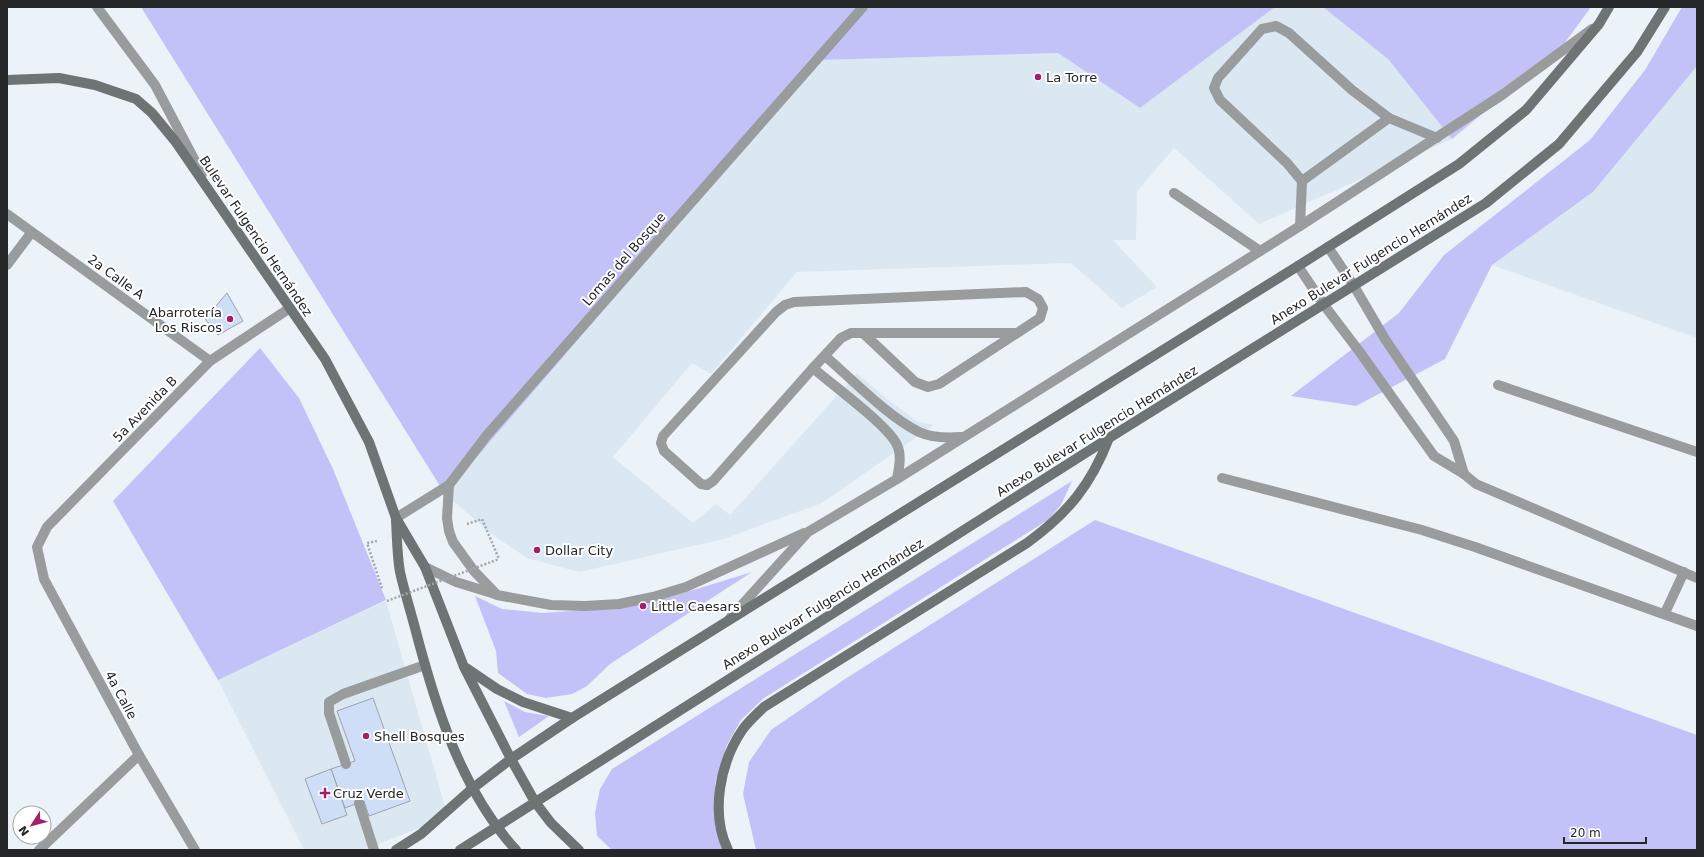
<svg xmlns="http://www.w3.org/2000/svg" width="1704" height="857" font-family="'DejaVu Sans',sans-serif">
<style>
.built{fill:#dbe8f2}
.green{fill:#c2c2f8}
.building{fill:#cfdef7;stroke:#9fa2a8}
.lines{fill:none;stroke-linecap:round;stroke-linejoin:round}
.path{stroke:#a1a6aa;stroke-width:2.5;stroke-dasharray:2 2;stroke-linecap:butt}
.lane{stroke:#999c9d;stroke-width:10}
.street{stroke:#999c9d;stroke-width:10}
.secondary{stroke:#6e7374;stroke-width:10}
.path-bridge{stroke:#a1a6aa;stroke-width:2.5;stroke-dasharray:2 2;stroke-linecap:butt}
.poi-dot{fill:#a51e67;stroke:#fff;stroke-width:1.5}
.labels{text-anchor:middle;dominant-baseline:central;stroke-width:4;stroke-linejoin:round;paint-order:stroke}
.poi-label{font-size:13px;fill:#242628;stroke:#fff;text-anchor:start}
.street-label{font-size:13px;fill:#242628;stroke:#fff}
</style>
<rect width="100%" height="100%" fill="#ecf3f8"/>
<!-- built -->
<g class="built">
<polygon points="1275,7 1323,7 1388,59 1452,139 1259,224 1174,148 1137,192 1136,240 1113,240 1157,287 1122,308 1071,263 797,272 711,374 692,363 613,457 693,523 716,504 730,515 857,373 887,399 917,421 934,425 822,503 724,539 579,572 527,558 493,535 445,494 819,60 1059,53 1140,108"/>
<polygon points="1697,66 1697,338 1492,265 1593,192"/>
<polygon points="386,601 448,817 363,850 304,850 218,680"/>
</g>
<!-- green -->
<g class="green">
<polygon points="141,7 1275,7 1140,108 1058,53 819,60 445,494"/>
<polygon points="1323,7 1591,7 1561,48 1452,139 1388,59"/>
<polygon points="1682,7 1697,7 1697,66 1593,192 1492,265 1445,359 1356,406 1291,396 1399,313 1444,255 1590,140 1645,70"/>
<polygon points="260,348 299,398 333,469 386,600 218,680 113,501"/>
<polygon points="1072,481 1061,505 1048,520 764,698 741,720 727,745 715,784 716,824 723,850 612,850 597,836 595,813 600,789 612,769"/>
<polygon points="1095,520 1697,735 1697,850 756,850 743,794 749,762 771,730 845,679"/>
<polygon points="752,572 610,664 587,686 572,694 546,698 527,694 498,673 496,651 475,596 502,609 543,613 599,609 674,596"/>
<polygon points="504,701 525,712 549,716 519,737"/>
</g>
<!-- building -->
<g class="building">
<polygon points="227,293 243,321 218,335 205,319"/>
<polygon points="373,698 410,801 369,816 364,801 345,808 331,769 355,761 337,711"/>
<polygon points="331,769 347,815 322,824 305,779"/>
</g>
<g class="lines">
<!-- path -->
<g class="path">
<polyline points="467,524 482,519 499,559"/>
<polyline points="377,541 367,543 382,588"/>
</g>
<!-- lane -->
<g class="lane">
<polyline points="1302,181 1287,163 1220,100 1214,88 1218,78 1262,29 1276,26 1289,33 1352,90 1389,118"/>
<polyline points="1174,193 1260,251"/>
<polyline points="1300,226 1302,181 1389,118 1437,138"/>
<polyline points="863,333 915,382 928,387 939,384 1040,318 1043,308 1038,299 1026,292 794,302 785,305 776,312 663,436 661,443 664,451 701,484 707,485 713,481 813,368 841,338 851,333 1017,333"/>
<path d="M 825,356 C 853,380 886,415 919,432 C 932,438 947,438 961,437"/>
<path d="M 813,368 C 831,384 889,426 897,445 C 902,455 899,468 897,479"/>
<polyline points="449,485 447,518 449,531 453,542 474,571 497,595 551,605 585,606 619,604 653,597 686,587 804,533"/>
<polyline points="425,567 456,582 495,594"/>
<polyline points="730,618 808,532 897,479 1300,226 1502,95 1592,29"/>
<polyline points="346,764 329,713 329,702 343,694 425,665"/>
<polyline points="359,803 374,850"/>
</g>
<!-- street -->
<g class="street">
<polyline points="97,7 155,85 202,174"/>
<polyline points="7,214 210,361"/>
<polyline points="1328,247 1354,286 1385,339 1454,441 1464,474"/>
<polyline points="7,265 31,233"/>
<polyline points="1298,266 1324,305 1359,351 1434,456 1464,474 1476,484 1697,578"/>
<polyline points="1498,385 1697,452"/>
<polyline points="1222,478 1422,530 1475,547 1697,626"/>
<polyline points="396,518 449,485 487,435 863,7"/>
<polyline points="1665,613 1684,572"/>
<polyline points="39,850 139,755"/>
<polyline points="195,850 139,755 44,579 37,547 47,527 210,361 290,308"/>
</g>
<!-- secondary -->
<g class="secondary">
<polyline points="7,80 59,78 95,85 136,99 152,113 175,141 325,359 369,442 396,518 425,567 464,667 511,759 535,802 551,823 579,850"/>
<path d="M 396,520 C 397,537 397,555 400,572 C 404,590 410,609 415,628 C 435,705 461,790 516,850"/>
<polyline points="466,668 497,689 523,702 572,718"/>
<polyline points="396,850 421,834 473,788 511,759 572,718 1298,266 1459,164 1526,110 1599,24 1609,7"/>
<polyline points="460,850 1109,438 1486,203 1559,144 1637,52 1665,7"/>
<path d="M 728,850 C 710,813 720,762 743,729 C 749,721 757,714 764,707 L 1027,543 C 1068,513 1091,485 1109,438"/>
</g>
<!-- path-bridge -->
<polyline class="path-bridge" points="387,601 499,559"/>
</g>
<!-- markers -->
<g class="poi-dot">
<circle cx="1038" cy="77" r="4"/>
<circle cx="230" cy="319" r="4"/>
<circle cx="537" cy="550" r="4"/>
<circle cx="643" cy="606" r="4"/>
<circle cx="366" cy="736" r="4"/>
<path d="M323 787h4v4h4v4h-4v4h-4v-4h-4v-4h4z"/>
</g>
<g class="labels">
<!-- poi labels -->
<g class="poi-label">
<text x="1046" y="77">La Torre</text>
<text x="222" y="312" text-anchor="end">Abarrotería<tspan x="222" dy="15">Los Riscos</tspan></text>
<text x="545" y="550">Dollar City</text>
<text x="651" y="606">Little Caesars</text>
<text x="374" y="736">Shell Bosques</text>
<text x="333" y="793">Cruz Verde</text>
</g>
<!-- street labels -->
<g class="street-label">
<text transform="translate(256 236) rotate(56)">Bulevar Fulgencio Hernández</text>
<text transform="translate(624 259) rotate(-49)">Lomas del Bosque</text>
<text transform="translate(1371 259) rotate(-32)">Anexo Bulevar Fulgencio Hernández</text>
<text transform="translate(116 277) rotate(36)">2a Calle A</text>
<text transform="translate(145 409) rotate(-46)">5a Avenida B</text>
<text transform="translate(1097 431) rotate(-32)">Anexo Bulevar Fulgencio Hernández</text>
<text transform="translate(823 604) rotate(-32)">Anexo Bulevar Fulgencio Hernández</text>
<text transform="translate(121 695) rotate(62)">4a Calle</text>
</g>
</g>
<!-- border -->
<rect width="1704" height="857" fill="none" stroke="#242628" stroke-width="16"/>
<!-- north arrow -->
<g transform="translate(32 825) rotate(234)"><circle r="19" fill="#ffffff" stroke="#a7a8a9"/>
<path d="M0-3L7 15L0 10L-7 15Z" fill="#a51e67"/>
<text y="-6" font-size="11" font-weight="bold" text-anchor="middle" fill="#242628">N</text>
</g>
<!-- scale -->
<path d="M1564 837v6h82v-6" fill="none" stroke="#242628" stroke-width="2"/>
<text x="1570" y="837" font-size="12" fill="#242628" stroke="#ffffff" stroke-width="3" paint-order="stroke">20 m</text>
</svg>
